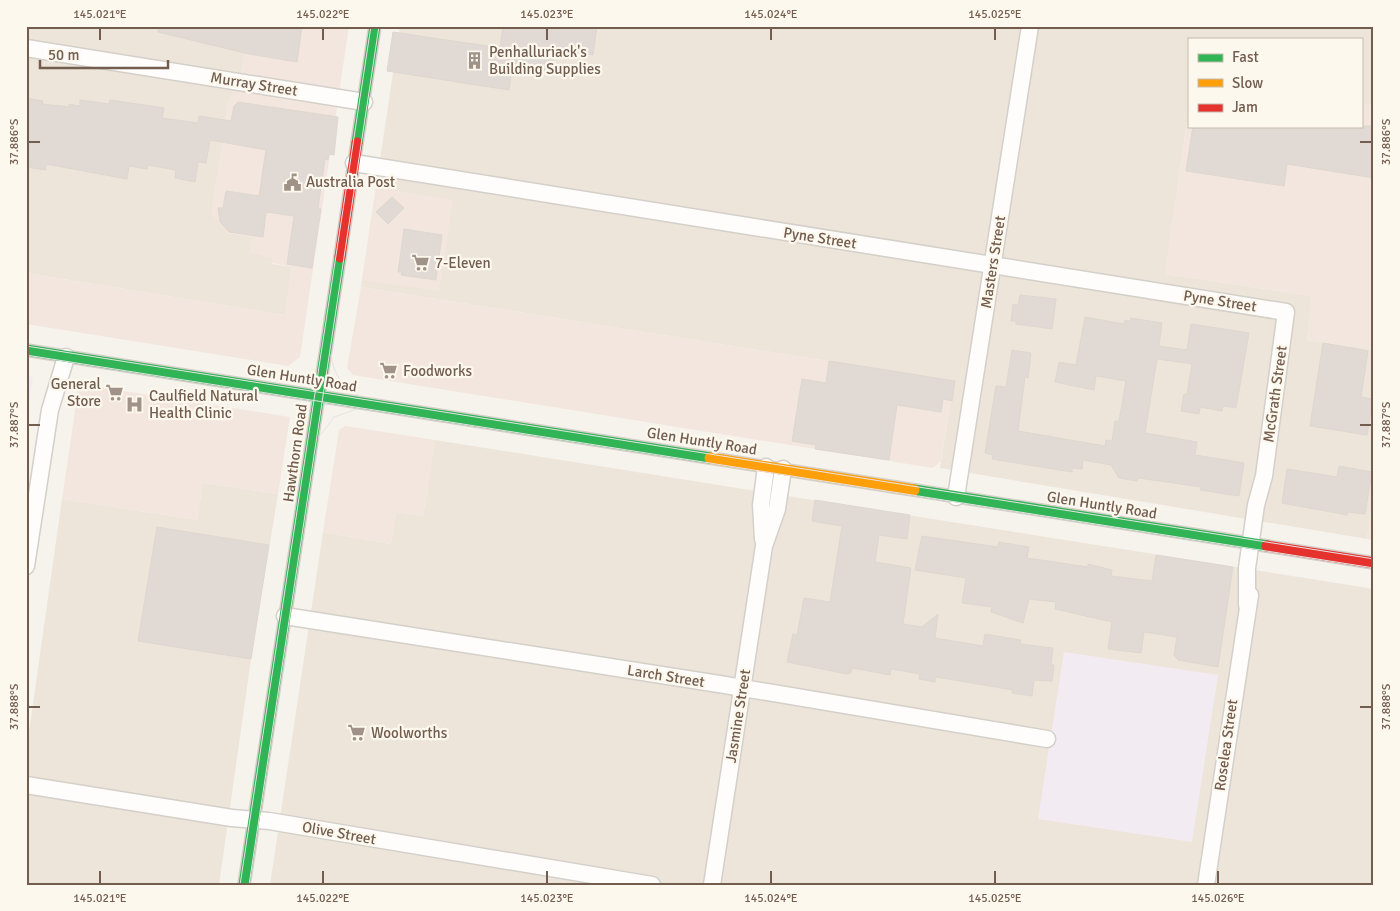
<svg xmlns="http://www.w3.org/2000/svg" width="1400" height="911" font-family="Signika,sans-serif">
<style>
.residential{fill:#ede5d9}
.commercial{fill:#f3e6de}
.education{fill:#f3ebf2}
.building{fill:#e1dad4;stroke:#ded7cf}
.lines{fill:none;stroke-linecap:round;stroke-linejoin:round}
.street-casing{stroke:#d4cfc9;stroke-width:19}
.fast-casing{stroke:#d5cfc9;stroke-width:14}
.slow-casing{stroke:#d5cfc9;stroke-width:14}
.jam-casing{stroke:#d5cfc9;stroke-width:14}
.street{stroke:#fefdfc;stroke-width:16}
.fast{stroke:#30b455;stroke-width:11}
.slow{stroke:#ff9f0a;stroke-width:11}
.jam{stroke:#e5322d;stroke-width:11}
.tram{stroke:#e5e3e4;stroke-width:1}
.ticks{fill:none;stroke:#725d4f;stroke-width:2}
.labels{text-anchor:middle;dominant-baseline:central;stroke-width:4.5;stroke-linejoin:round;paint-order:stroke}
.poi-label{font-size:15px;fill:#725d4f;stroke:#fdf8ee;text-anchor:start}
.street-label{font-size:15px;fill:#725d4f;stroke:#fdf8ee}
.neatline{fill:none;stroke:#725d4f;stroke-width:2}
.ticks-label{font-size:12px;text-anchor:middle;fill:#725d4f}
</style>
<rect width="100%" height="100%" fill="#f6f3ec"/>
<!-- residential -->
<g class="residential">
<polygon points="26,26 249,26 240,79 227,233 252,237 272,258 272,264 292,267 285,315 26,273"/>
<polygon points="400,26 1374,26 1374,106 1361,104 1361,39 1189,39 1189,107 1165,274 1312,296 1307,340 1374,349 1374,496 1367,539 940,468 954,381 361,287"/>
<polygon points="435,440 1374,589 1374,885 270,885 323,532 391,544 396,512 423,516"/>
<polygon points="203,483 278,494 251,659 219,885 26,885 26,753 62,499 197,520"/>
</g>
<!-- commercial -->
<g class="commercial">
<polygon points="249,26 349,26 300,357 288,366 26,324 26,273 285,315 292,267 272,263 272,258 250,253 252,237 227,233 211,213 228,101 240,79"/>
<polygon points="1361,104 1374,106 1374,349 1307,340 1311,296 1165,274 1189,107 1189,126 1361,126"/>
<polygon points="376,187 453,200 439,291 362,280"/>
<polygon points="361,287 954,381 941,461 933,468 353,375 347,368"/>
<polygon points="79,384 290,417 278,494 203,483 197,520 62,499"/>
<polygon points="345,426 435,440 423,516 396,512 391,544 323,532 339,430"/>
<polygon points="1374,496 1374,540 1367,539"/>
</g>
<!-- education -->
<g class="education">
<polygon points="26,376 33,377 26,423"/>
<polygon points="1064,652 1218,675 1192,842 1038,819"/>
</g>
<!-- building -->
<g class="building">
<polygon points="159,26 302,26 297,62 249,54 158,32"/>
<polygon points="503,26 597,26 593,55 555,49 551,72 512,67 509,90 387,71 393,32 500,48"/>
<polygon points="26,98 43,101 42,104 69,107 69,104 80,106 80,100 109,104 110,100 164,108 162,118 198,123 199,116 231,121 234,106 238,102 338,117 334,155 329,154 328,160 325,159 318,208 321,209 312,268 287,264 294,216 266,212 263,237 229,232 220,222 218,208 223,208 226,191 259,196 266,150 210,140 206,163 198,162 195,182 175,178 176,170 148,165 147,169 129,166 127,179 46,164 46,170 26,167"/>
<polygon points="1193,126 1374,126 1374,178 1287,164 1284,186 1186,171"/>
<polygon points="392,197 404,208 388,224 376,212"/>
<polygon points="404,229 442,235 436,280 401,275 402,272 398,272"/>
<polygon points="1020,295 1056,299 1052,329 1016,324 1016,321 1011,321 1013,304 1018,305"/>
<polygon points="1085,317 1124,324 1125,320 1130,321 1131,318 1162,323 1159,346 1187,350 1191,324 1249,333 1236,408 1223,406 1222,411 1200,407 1199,414 1181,411 1184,394 1187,394 1192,364 1157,359 1145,433 1197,442 1195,455 1244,463 1239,496 1200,490 1201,487 1138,478 1137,481 1119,478 1111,465 1083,460 1082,469 1072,468 1072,472 992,459 993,455 985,453 996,386 1006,387 1012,350 1031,353 1028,378 1025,377 1018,431 1105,446 1106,440 1112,441 1115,421 1119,421 1126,381 1096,376 1094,390 1055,382 1059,362 1076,365"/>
<polygon points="1323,343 1368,351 1361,397 1373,399 1367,435 1310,426"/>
<polygon points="829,361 955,381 952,401 943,399 941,412 897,405 889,460 815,449 816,445 792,441 802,379 826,383"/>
<polygon points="1339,466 1372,472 1365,514 1348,512 1347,515 1282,503 1287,469 1337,477"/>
<polygon points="815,500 910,515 907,539 879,535 875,562 911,568 903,624 922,627 938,614 935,638 983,646 985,634 1021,640 1020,644 1053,648 1051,665 1054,665 1052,681 1034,680 1032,696 1012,693 1013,690 936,677 935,682 919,679 920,674 891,669 890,675 852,668 851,673 847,674 787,662 793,634 797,635 804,598 830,602 842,526 812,521"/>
<polygon points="157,527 269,545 251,659 138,641"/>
<polygon points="922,536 998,547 999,542 1029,547 1027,558 1088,567 1088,564 1112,570 1111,576 1152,581 1156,555 1233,567 1218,667 1178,660 1174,655 1177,637 1144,632 1141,653 1108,649 1112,622 1055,609 1056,602 1029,599 1023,623 991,612 992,607 962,603 966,578 915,570"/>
</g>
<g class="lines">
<defs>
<g id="street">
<polyline points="26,48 364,102"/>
<polyline points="354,163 1286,312 1264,476 1256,505 1247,568 1247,605"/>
<polyline points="956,497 1030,26"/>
<polyline points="763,539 761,505 766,467"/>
<polyline points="26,566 50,410 66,357"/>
<polyline points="285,616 719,684 1047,739"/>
<polyline points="26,785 232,818 269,821 652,885"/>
<polyline points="712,885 764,546 777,509 783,469"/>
<polyline points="1206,885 1250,595"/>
</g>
<g id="fast">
<polyline points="357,143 375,26"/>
<polyline points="26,350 710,458"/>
<polyline points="914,490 1267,546"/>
<polyline points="244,885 340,257"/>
</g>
<polyline id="slow" points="710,458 914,490"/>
<g id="jam">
<polyline points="340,257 357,143"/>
<polyline points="1267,546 1374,563"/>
</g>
</defs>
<!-- street casing -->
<use href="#street" class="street-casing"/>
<!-- fast casing -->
<use href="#fast" class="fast-casing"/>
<!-- slow casing -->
<use href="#slow" class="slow-casing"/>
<!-- jam casing -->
<use href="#jam" class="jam-casing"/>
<!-- street -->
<use href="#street" class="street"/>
<!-- fast -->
<use href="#fast" class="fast"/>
<!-- slow -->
<use href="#slow" class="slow"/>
<!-- jam -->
<use href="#jam" class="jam"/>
<!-- tram -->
<g class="tram">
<polyline points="26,346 1374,559"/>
<polyline points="26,355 1374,568"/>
<path d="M 331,355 C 334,374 342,388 360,396"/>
<polyline points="319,437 334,417 357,409"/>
<polyline points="240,885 371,26"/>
<polyline points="249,885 379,26"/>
</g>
</g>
<!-- ticks -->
<path class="ticks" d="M 100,28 L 100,40M 323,28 L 323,40M 547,28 L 547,40M 771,28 L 771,40M 995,28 L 995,40M 28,142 L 40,142M 1360,142 L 1372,142M 28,425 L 40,425M 1360,425 L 1372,425M 28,707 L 40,707M 1360,707 L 1372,707M 100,871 L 100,884M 323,871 L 323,884M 547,871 L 547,884M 771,871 L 771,884M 995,871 L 995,884M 1218,871 L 1218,884"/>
<!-- icons -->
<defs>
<symbol id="building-bare" viewBox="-9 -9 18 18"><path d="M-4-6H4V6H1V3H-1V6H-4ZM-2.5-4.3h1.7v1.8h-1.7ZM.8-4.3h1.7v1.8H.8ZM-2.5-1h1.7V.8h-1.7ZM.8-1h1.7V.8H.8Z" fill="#a09286" stroke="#fdf8ee" stroke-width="2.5" paint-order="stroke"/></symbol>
<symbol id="civic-bare" viewBox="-9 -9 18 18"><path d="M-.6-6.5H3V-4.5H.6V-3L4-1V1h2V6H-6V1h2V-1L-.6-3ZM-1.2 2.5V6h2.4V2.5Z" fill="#a09286" stroke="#fdf8ee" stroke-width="2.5" paint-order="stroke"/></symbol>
<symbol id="supermarket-bare" viewBox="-9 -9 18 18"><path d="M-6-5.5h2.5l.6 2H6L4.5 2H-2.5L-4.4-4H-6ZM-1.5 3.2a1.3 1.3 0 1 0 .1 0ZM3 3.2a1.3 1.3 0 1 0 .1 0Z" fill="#a09286" stroke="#fdf8ee" stroke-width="2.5" paint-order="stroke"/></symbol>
<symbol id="hospital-bare" viewBox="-9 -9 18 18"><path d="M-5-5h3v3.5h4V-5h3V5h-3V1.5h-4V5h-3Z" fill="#a09286" stroke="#fdf8ee" stroke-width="2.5" paint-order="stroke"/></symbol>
</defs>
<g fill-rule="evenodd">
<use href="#building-bare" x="462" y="48" width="25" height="25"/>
<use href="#civic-bare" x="280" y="170" width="25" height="25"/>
<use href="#supermarket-bare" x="408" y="250" width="25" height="25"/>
<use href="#supermarket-bare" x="376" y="358" width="25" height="25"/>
<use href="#supermarket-bare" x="102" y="380" width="25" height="25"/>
<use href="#hospital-bare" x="122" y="392" width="25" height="25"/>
<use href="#supermarket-bare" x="344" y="720" width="25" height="25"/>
</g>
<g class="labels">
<!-- poi labels -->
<g class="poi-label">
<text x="489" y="52">Penhalluriack's<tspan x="489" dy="17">Building Supplies</tspan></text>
<text x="306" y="182">Australia Post</text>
<text x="435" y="263">7-Eleven</text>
<text x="403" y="371">Foodworks</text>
<text x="101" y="384" text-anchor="end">General<tspan x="101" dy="17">Store</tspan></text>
<text x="149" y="396">Caulfield Natural<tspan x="149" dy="17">Health Clinic</tspan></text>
<text x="371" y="733">Woolworths</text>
</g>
<!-- street labels -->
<g class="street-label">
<text transform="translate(254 84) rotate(9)">Murray Street</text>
<text transform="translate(820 238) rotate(9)">Pyne Street</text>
<text transform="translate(993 262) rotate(-81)">Masters Street</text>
<text transform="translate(1220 301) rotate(9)">Pyne Street</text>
<text transform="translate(302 378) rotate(9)">Glen Huntly Road</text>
<text transform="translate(1275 394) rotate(-82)">McGrath Street</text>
<text transform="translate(702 441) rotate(9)">Glen Huntly Road</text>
<text transform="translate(295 453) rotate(-82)">Hawthorn Road</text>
<text transform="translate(1102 505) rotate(9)">Glen Huntly Road</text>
<text transform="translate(666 676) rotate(9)">Larch Street</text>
<text transform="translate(738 716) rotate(-81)">Jasmine Street</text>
<text transform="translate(1226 745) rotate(-82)">Roselea Street</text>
<text transform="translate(339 833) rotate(10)">Olive Street</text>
</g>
</g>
<!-- border -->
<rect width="1400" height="911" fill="none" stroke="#fdf8ee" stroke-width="55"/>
<!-- legend -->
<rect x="1188" y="38" width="175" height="90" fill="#fdf8ee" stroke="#c5baae"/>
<rect x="1198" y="54" width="25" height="8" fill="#30b455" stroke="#c5baae"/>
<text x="1232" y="62" font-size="15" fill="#725d4f">Fast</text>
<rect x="1198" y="79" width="25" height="8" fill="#ff9f0a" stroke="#c5baae"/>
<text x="1232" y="88" font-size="15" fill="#725d4f">Slow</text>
<rect x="1198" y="104" width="25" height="8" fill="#e5322d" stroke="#c5baae"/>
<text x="1232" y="112" font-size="15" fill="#725d4f">Jam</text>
<!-- scale -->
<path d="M40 60v8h128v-8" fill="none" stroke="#725d4f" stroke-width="2.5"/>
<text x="48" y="60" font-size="15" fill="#725d4f" stroke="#fdf8ee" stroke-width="4" paint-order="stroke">50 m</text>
<rect x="28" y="28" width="1344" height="856" class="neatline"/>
<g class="ticks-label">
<text x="100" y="18">145.021°E</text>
<text x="323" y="18">145.022°E</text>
<text x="547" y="18">145.023°E</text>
<text x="771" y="18">145.024°E</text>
<text x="995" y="18">145.025°E</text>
<text transform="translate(14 142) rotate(-90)" y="4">37.886°S</text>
<text transform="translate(1386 142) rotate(-90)" y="4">37.886°S</text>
<text transform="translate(14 425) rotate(-90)" y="4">37.887°S</text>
<text transform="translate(1386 425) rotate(-90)" y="4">37.887°S</text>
<text transform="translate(14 707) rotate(-90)" y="4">37.888°S</text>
<text transform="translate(1386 707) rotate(-90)" y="4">37.888°S</text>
<text x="100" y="902">145.021°E</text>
<text x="323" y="902">145.022°E</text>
<text x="547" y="902">145.023°E</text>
<text x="771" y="902">145.024°E</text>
<text x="995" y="902">145.025°E</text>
<text x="1218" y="902">145.026°E</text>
</g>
</svg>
